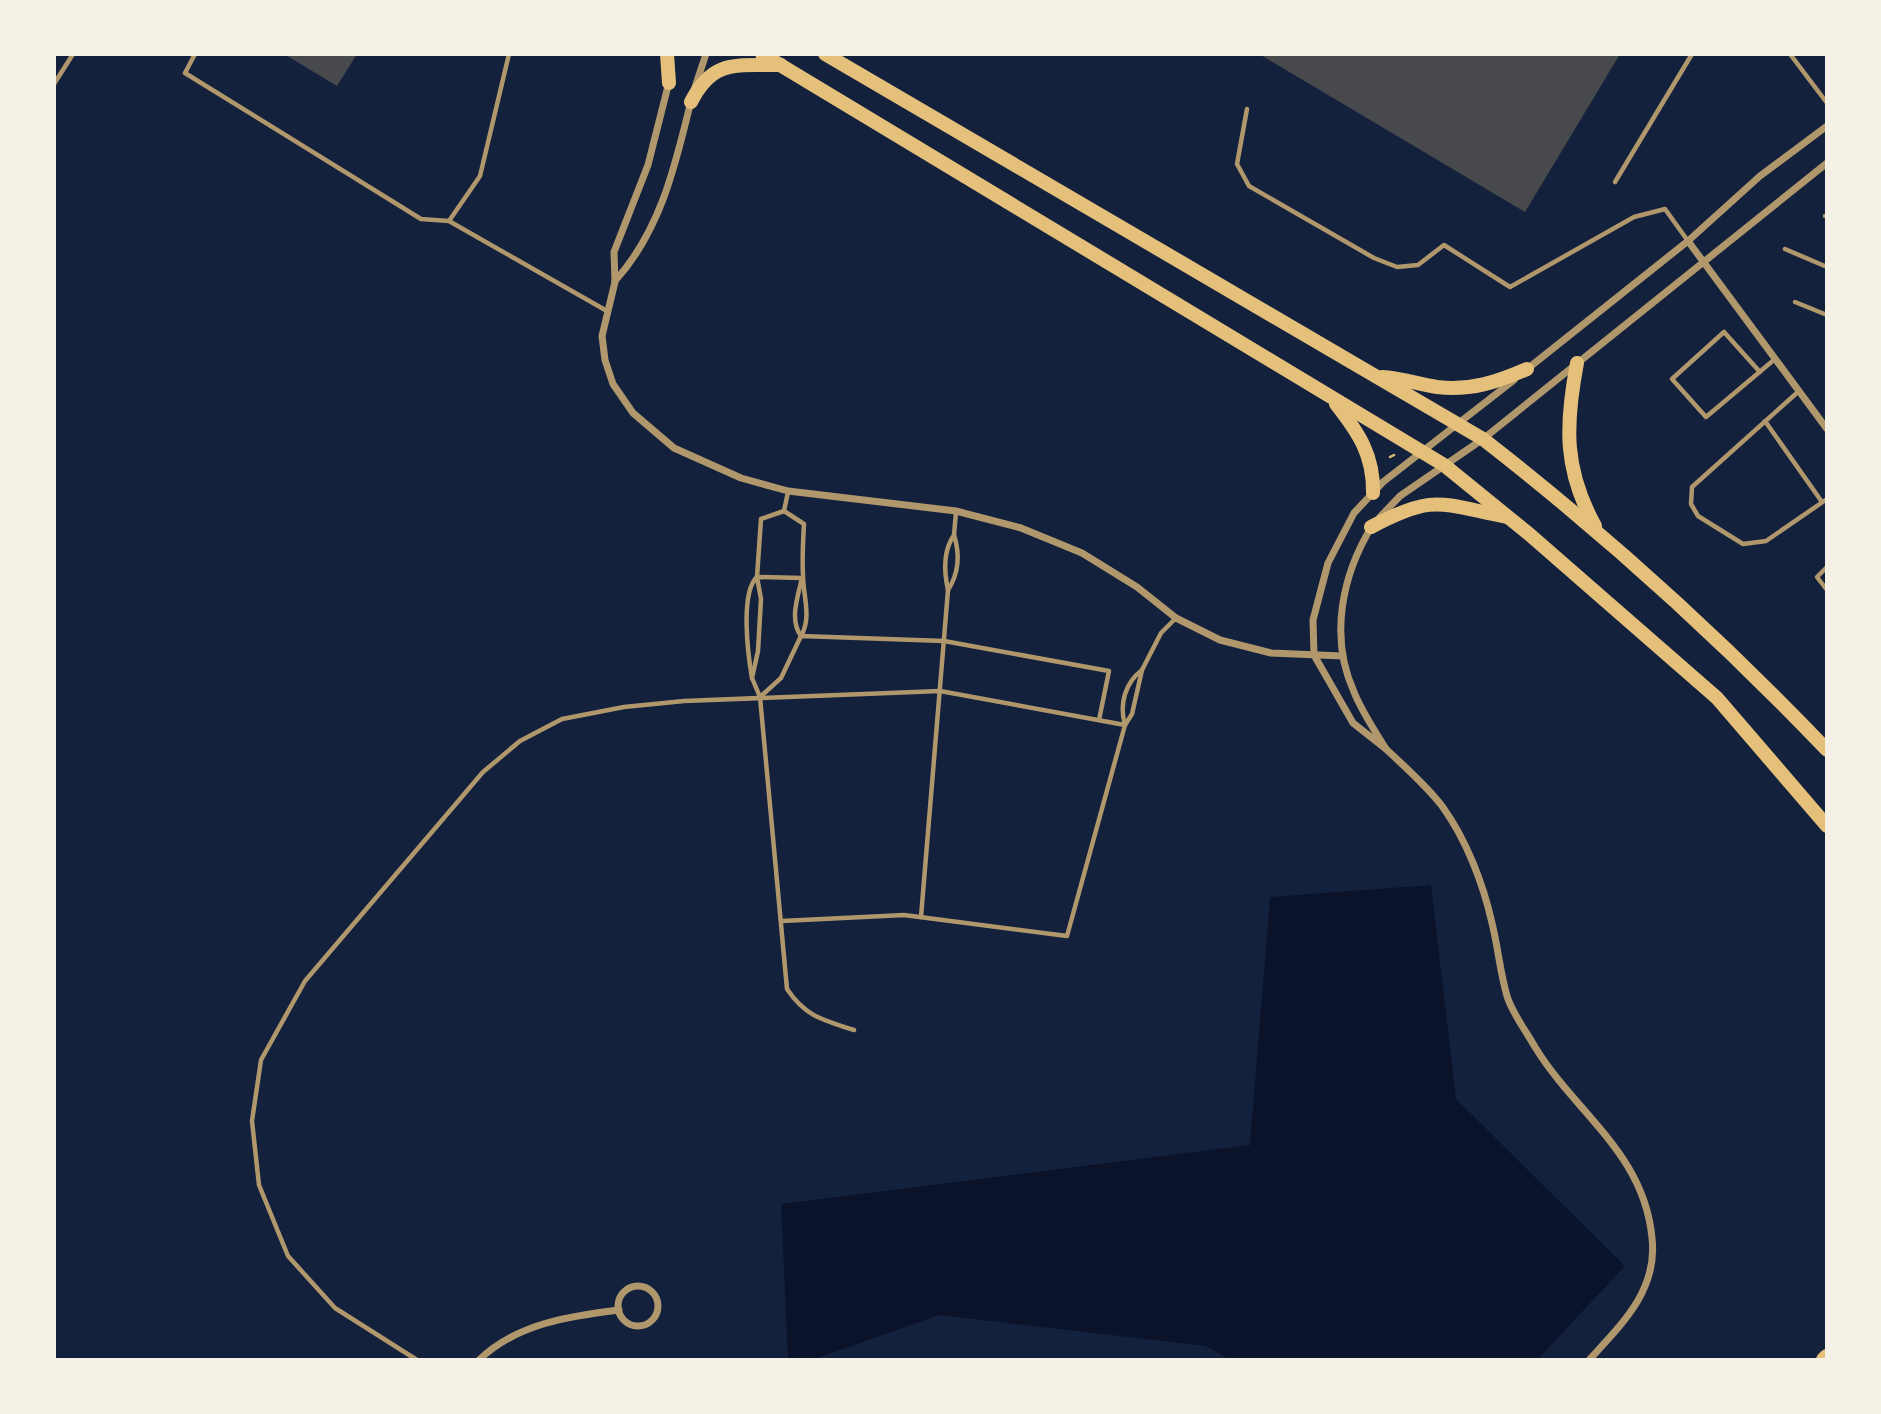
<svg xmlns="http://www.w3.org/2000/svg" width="1881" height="1414" font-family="Jost,sans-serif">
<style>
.water{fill:#0b132b}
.building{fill:#48494c}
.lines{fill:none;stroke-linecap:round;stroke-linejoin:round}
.path{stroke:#e5c07b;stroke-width:2.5}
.service{stroke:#b1986c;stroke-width:4.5}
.minor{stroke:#b1986c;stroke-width:7}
.primary{stroke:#e5c07b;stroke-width:14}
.motorway{stroke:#e5c07b;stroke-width:16}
</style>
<rect width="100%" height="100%" fill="#14213d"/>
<!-- water -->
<polygon class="water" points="1431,885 1456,1099 1625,1266 1537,1360 1230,1360 1206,1346 939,1315 812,1360 788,1360 781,1204 1250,1145 1270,897"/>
<!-- building -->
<g class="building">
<polygon points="284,54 357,54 337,86"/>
<polygon points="1259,54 1620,54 1525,212"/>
</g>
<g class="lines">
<!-- path -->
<polyline class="path" points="1390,457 1394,455"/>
<!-- service -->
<g class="service">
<polyline points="195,54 185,73 421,219 449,221"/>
<polyline points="509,54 480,176 449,221 607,311"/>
<polyline points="1790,54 1827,103"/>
<polyline points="54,84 73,54"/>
<polyline points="1247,109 1237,164 1249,186 1374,258 1397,267 1418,265 1444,245 1510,287 1634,217 1665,209 1688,241"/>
<polyline points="1615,182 1692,54"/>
<polyline points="1825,216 1827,216"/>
<polyline points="1785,249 1827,267"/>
<polyline points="1795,302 1827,315"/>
<polyline points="1760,372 1724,332 1672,379 1706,417 1775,359"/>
<polyline points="1799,391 1692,487 1691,504 1698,516 1743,544 1766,541 1827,499"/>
<polyline points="1765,421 1822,502"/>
<path d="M 784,511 L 804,524 C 803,541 802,558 803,575 C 803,596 812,617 801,636"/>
<polyline points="784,511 788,492"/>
<path d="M 954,535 C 960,554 959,573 948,590 C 944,572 943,551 954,535 Z"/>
<polyline points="954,535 956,512"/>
<polyline points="1827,567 1817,577 1827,590"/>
<path d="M 1142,670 L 1132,714 L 1125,725 C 1119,704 1125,683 1142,670 Z"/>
<polyline points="1142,670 1161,633 1175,619"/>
<path d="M 752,678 C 748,655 740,593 757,577 L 802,578 C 798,596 789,620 801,636"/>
<polyline points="760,697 752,678 758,651 761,599 757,577 761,519 784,511"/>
<polyline points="921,917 948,590"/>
<path d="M 854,1030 C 823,1020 806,1017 787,989 L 760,697 L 781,678 L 801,636 L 944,641 L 1109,671 L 1099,720"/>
<polyline points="417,1360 335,1308 288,1256 259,1185 252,1121 261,1060 305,981 483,772 520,741 562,719 624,707 684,701 940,691 1125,725 1067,936 904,915 782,921"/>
</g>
<!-- minor -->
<g class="minor">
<polyline points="669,82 648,165 614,252 615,282 602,336 605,360 613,384 633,413 674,448 741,478 788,491 956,511 1021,528 1082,553 1137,587 1176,618 1220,640 1271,653 1342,656"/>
<polyline points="694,90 706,54"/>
<polyline points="1688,241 1827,429"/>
<path d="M 615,281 C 661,230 675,166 691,101"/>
<polyline points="1526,370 1688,241 1760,176 1827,126"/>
<polyline points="1380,517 1400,496 1483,439 1827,163"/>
<path d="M 1372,526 C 1342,575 1329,637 1354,692 C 1362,712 1375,731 1386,749 L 1353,723 L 1314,655 L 1313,620 L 1328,563 L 1354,513 L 1383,482 L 1514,380"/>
<path d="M 1386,749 C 1405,767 1426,785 1442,806 C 1466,839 1483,883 1492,923 C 1498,947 1500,972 1507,996 C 1512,1013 1526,1031 1535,1047 C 1576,1114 1644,1153 1652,1238 C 1658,1290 1622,1324 1589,1360"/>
<circle cx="638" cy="1306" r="20"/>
<path d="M 479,1360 C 516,1324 569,1316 619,1310"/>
</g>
<!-- primary -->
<g class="primary">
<polyline points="667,54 669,83"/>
<polyline points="762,54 1444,465 1529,534 1717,698 1827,826"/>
<path d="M 825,54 L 1483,439 C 1605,534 1720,638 1827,750"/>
<path d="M 691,102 C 713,58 737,66 781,65"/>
<path d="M 1577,363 C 1565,426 1564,470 1595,526"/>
<path d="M 1382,377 C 1401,378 1418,384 1437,387 C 1471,391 1497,382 1527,369"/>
<path d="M 1336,404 C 1358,432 1374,455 1373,493"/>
<path d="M 1371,527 C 1435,493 1440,504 1507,517"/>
</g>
<!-- motorway -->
<polyline class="motorway" points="1824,1360 1827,1357"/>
</g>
<!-- border -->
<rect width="1881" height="1414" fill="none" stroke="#f6f1e7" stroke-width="112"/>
</svg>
